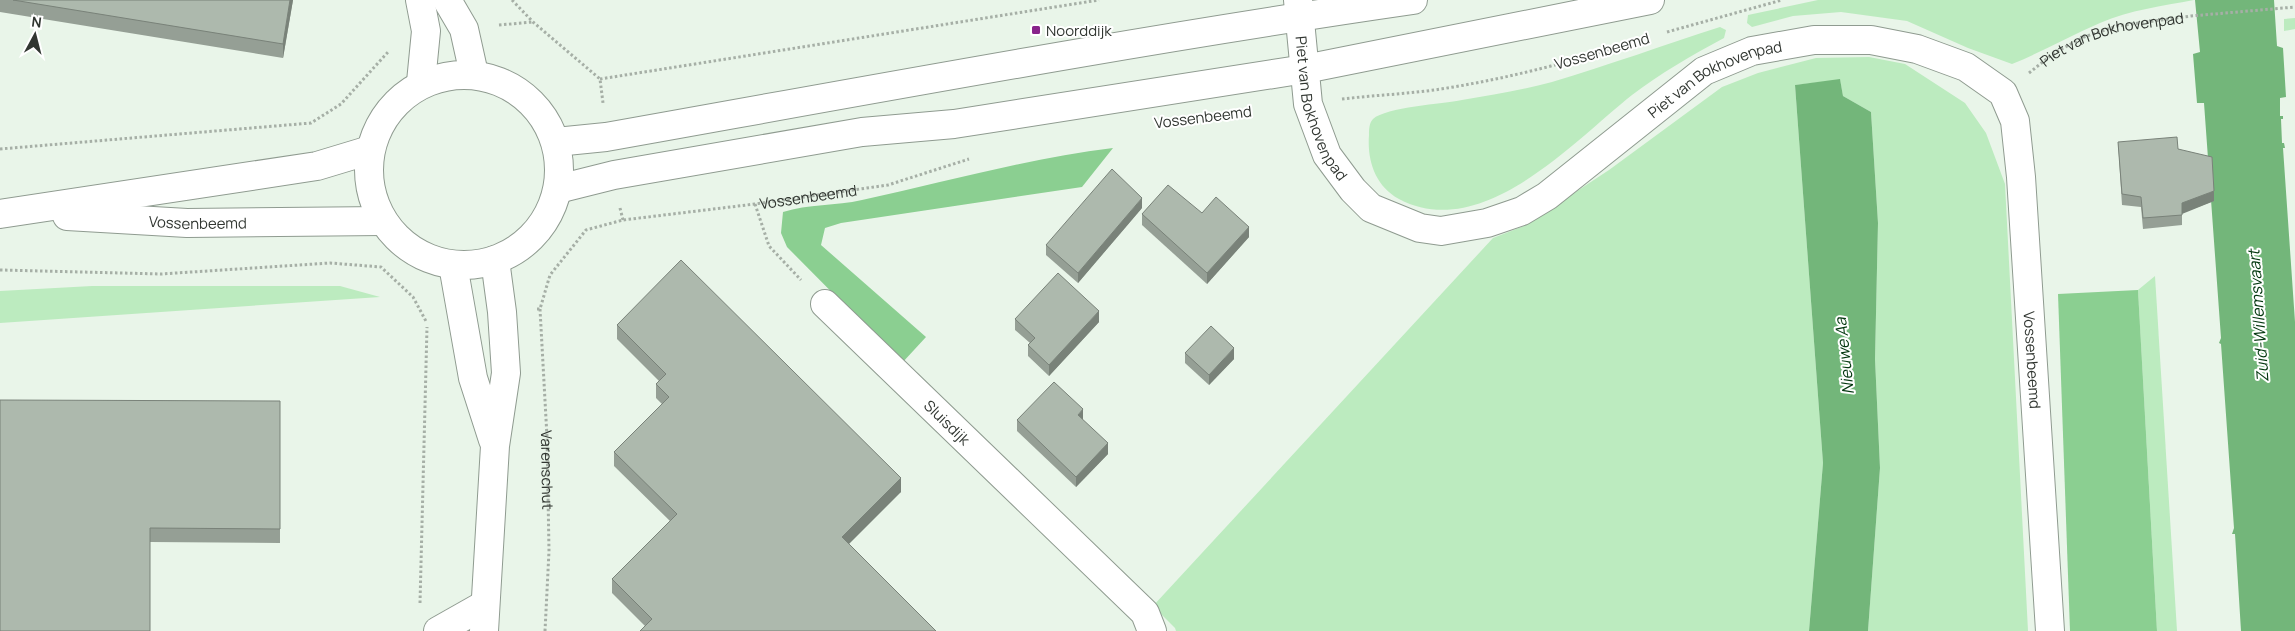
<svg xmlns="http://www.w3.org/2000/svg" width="2295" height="631" font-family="Manrope,sans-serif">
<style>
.green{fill:#bcebbf}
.forest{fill:#8bcf91}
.water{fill:#73b67a}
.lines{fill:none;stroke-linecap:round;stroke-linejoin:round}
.minor-casing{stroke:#8f9b90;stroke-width:30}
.major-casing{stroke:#8f9b90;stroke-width:30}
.path{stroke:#a6afa6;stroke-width:3;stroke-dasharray:2.5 2.5;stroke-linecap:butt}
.minor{stroke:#fff;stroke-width:28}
.major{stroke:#fff;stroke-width:28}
.wall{fill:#959f95}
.shaded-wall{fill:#798279}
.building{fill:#adb9ad;stroke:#798279}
.poi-dot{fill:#88238b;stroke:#fff;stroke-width:2}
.labels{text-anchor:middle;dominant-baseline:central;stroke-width:4;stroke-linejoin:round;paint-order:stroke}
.poi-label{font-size:15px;fill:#313631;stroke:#fff;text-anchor:start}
.street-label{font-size:15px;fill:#313631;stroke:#fff}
.water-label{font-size:16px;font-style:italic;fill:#03370f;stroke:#fff}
</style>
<rect width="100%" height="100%" fill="#e9f5e9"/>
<!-- green -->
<g class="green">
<path d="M 1818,0 L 2194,0 C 2162,6 2130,10 2100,23 C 2070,36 2042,52 2012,64 L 1968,48 L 1907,21 L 1841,12 L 1793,16 L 1752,27 L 1747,23 L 1748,15 Z"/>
<polygon points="2295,18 2295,29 2284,31 2284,19"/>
<path d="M 1720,27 L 1726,30 L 1724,38 C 1692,55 1661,73 1632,95 C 1573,142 1482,243 1399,199 C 1375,186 1367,160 1369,135 C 1369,130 1369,123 1373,119 C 1386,107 1443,104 1462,100 C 1492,95 1523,90 1552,82 C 1609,65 1664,45 1720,27 Z"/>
<polygon points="1869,57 1905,64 1965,103 1986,133 2005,184 2028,631 1868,631 1880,468 1875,359 1878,223 1871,112 1843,96 1840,80 1795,85 1823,463 1809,631 1176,631 1175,628 1153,606 1493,238 1524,226 1609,170 1722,87 1758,73 1816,58"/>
<polygon points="2155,276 2177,631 2157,631 2138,290"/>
<polygon points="92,286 340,286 380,297 0,323 0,291"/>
</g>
<!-- forest -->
<g class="forest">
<path d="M 1113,148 L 1082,187 L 841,223 L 825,228 L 821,245 L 926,337 L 902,363 L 787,247 L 781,233 L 783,212 C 808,204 836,206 862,200 C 945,182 1029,158 1113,148 Z"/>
<polygon points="2138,290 2157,631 2070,631 2058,294"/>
</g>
<!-- water -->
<g class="water">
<polygon points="2195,0 2274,0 2277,46 2283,48 2286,97 2280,98 2280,116 2283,116 2283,119 2281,119 2282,143 2284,143 2285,148 2283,148 2295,322 2295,631 2241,631 2235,534 2232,534 2234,528 2221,344 2219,343 2221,338 2204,103 2197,103 2193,54 2200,52"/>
<polygon points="1840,79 1843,96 1871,112 1878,223 1875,359 1880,468 1868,631 1809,631 1823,463 1795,85"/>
</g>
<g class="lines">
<defs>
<g id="minor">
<polyline points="420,0 426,31 421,82"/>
<polyline points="447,0 464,29 474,74"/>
<path id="s4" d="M 1298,0 L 1308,104 L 1327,155 L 1353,190 L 1371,208 L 1420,228 L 1441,231 L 1487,223 L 1522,211 L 1547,196 L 1704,71 L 1752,51 L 1814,40 L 1871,40 L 1917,49 L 1966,67 L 2003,93 L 2015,121 L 2021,177 L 2050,631"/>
<polyline points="453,265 473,378 493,440"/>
<path id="s5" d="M 825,304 L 1145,613 L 1152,631"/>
<polyline points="438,631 484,605"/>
<polyline points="484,631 495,446 506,373 502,312 495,260"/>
</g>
<g id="major">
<circle cx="464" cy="170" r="95"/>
<path d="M 556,142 L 606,137 C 875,89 1143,39 1413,0"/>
<polyline points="558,189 614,175 862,132 954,124 1305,69 1650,0"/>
<polyline points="0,214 317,166 370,150"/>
<path id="s6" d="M 67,216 L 187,223 L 383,221"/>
</g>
</defs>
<!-- minor casing -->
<use href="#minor" class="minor-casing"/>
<!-- major casing -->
<use href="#major" class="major-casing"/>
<!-- path -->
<g class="path">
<polyline points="512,0 533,22 600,79 603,103"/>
<polyline points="499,25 533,22"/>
<polyline points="1667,32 1782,0"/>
<path id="s1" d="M 2029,73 L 2054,53 L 2084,37 L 2117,26 L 2191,16 L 2295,7"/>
<polyline points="600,79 1099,0"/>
<path d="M 1342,99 C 1375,95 1409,94 1441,89 C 1511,78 1579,60 1646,38"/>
<polyline points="0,149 311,123 341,104 388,52"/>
<polyline points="755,204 769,246 801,280"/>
<polyline points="620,208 623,220"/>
<polyline points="0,270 161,274 330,263 381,267 413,297 427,323"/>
<path id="s2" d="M 537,309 L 540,309 L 550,275 L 586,230 L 623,220 L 755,204 L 888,185 L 969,159"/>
<path id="s3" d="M 540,309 L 547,437 L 549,551 L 545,631"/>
<polyline points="420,603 427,327"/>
</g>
<!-- minor -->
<use href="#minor" class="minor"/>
<!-- major -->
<use href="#major" class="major"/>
</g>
<!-- wall -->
<g class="wall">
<polygon points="0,0 293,0 283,58 0,12"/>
<polygon points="2118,142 2178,149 2214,201 2182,213 2182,225 2143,229 2141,207 2122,205"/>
<polygon points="1142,208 1078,283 1046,255 1046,245"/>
<polygon points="1202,213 1249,237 1207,284 1142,225 1142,214"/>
<polygon points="1015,319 1099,322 1049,376 1028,356 1028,345 1030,343 1015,330"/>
<polygon points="617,325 901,492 645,626 612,593 612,579 670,521 614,466 614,452 662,404 656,398 656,384 659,381 617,339"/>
<polygon points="1185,353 1234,359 1209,385 1185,363"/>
<polygon points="280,401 280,543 150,542 0,631"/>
<polygon points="1017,420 1083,420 1108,454 1076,487 1017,431"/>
</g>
<!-- shaded-wall -->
<g class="shaded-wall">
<polygon points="290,0 293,0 283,58 283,44"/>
<polygon points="2214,191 2214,201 2182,214 2182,203"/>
<polygon points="1142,198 1142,208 1078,283 1078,273"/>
<polygon points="1249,227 1249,237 1207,284 1207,273"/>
<polygon points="1099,311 1099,322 1049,376 1049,365"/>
<polygon points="1234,348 1234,359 1209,385 1209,375"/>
<polygon points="1083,409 1083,420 1078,415"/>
<polygon points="1108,443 1108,454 1076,487 1076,477"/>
<polygon points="901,478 901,492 842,551 842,537"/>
</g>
<!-- building -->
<g class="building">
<polygon points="13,0 290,0 283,44"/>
<polygon points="2177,137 2178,149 2212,157 2214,191 2182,203 2182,215 2143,218 2141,197 2122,194 2118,142"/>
<polygon points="1112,169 1142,198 1078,273 1046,245"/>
<polygon points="1168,185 1202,213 1216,197 1249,227 1207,273 1142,214"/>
<polygon points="681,260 901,478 842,537 936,631 640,631 652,619 612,579 677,514 614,452 669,397 656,384 666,374 617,325"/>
<polygon points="1058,273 1099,311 1049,365 1028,345 1035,338 1015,319"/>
<polygon points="1211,326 1234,348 1209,375 1185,353"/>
<polygon points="1054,382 1083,409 1078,415 1108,443 1076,477 1017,420"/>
<polygon points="0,400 280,401 280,529 150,528 150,631 0,631"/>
</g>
<!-- markers -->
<rect class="poi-dot" x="1031" y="25" width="10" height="10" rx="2.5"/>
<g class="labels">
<!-- poi labels -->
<g class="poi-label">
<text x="1046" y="30">Noorddijk</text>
</g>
<!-- street labels -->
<g class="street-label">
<text stroke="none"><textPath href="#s1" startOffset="92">Piet van Bokhovenpad</textPath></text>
<text transform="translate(1602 51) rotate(-16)">Vossenbeemd</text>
<text stroke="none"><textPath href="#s4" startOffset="622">Piet van Bokhovenpad</textPath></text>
<text stroke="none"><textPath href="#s4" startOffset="112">Piet van Bokhovenpad</textPath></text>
<text transform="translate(1203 117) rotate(-7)">Vossenbeemd</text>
<text stroke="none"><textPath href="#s2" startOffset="321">Vossenbeemd</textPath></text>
<text stroke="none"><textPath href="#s6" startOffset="131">Vossenbeemd</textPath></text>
<text stroke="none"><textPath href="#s4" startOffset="1202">Vossenbeemd</textPath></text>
<text stroke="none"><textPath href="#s5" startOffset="170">Sluisdijk</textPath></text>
<text stroke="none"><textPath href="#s3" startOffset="161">Varenschut</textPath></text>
</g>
<!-- water labels -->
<g class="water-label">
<text transform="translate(2258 316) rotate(-94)">Zuid-Willemsvaart</text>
<text transform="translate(1844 356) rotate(-96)">Nieuwe Aa</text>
</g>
</g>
<!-- north arrow -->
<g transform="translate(35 35) rotate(7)" stroke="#ffffff" stroke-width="4" paint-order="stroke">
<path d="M0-4L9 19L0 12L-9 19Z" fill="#313631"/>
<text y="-8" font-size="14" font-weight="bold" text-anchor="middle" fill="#313631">N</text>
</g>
</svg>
